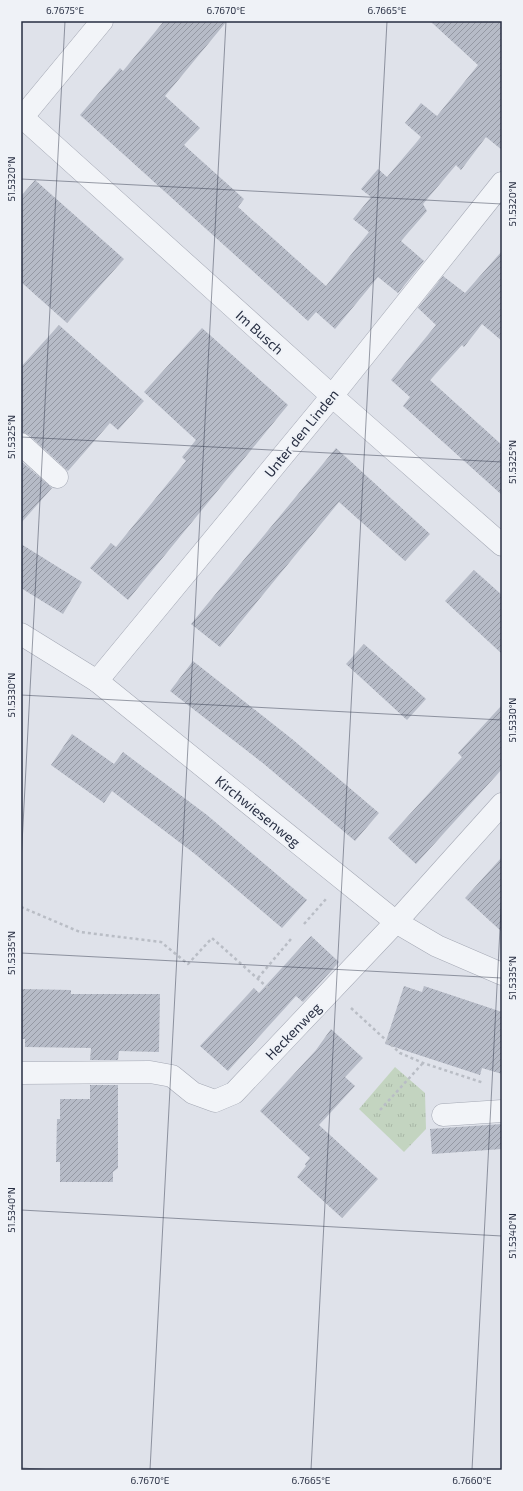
<svg xmlns="http://www.w3.org/2000/svg" width="523" height="1491" font-family="'Exo 2',sans-serif">
<style>
.park{fill:url(#park-tufts)}
.building{fill:url(#building-hatch)}
.lines{fill:none;stroke-linecap:round;stroke-linejoin:round}
.minor-casing{stroke:#a4a8b4;stroke-width:23}
.path{stroke:#b9bdc5;stroke-width:2.5;stroke-dasharray:3 3;stroke-linecap:butt}
.minor{stroke:#f2f4f8;stroke-width:22}
.ticks{fill:none;stroke:#272e42;stroke-width:1;stroke-opacity:0.45}
.labels{text-anchor:middle;dominant-baseline:central;stroke-width:4;stroke-linejoin:round;paint-order:stroke}
.street-label{font-size:14px;fill:#272e42;stroke:#eff2f7}
.neatline{fill:none;stroke:#272e42;stroke-width:1.5}
.ticks-label{font-size:10px;text-anchor:middle;fill:#272e42}
</style>
<defs>
<pattern id="park-tufts" width="24" height="20" patternUnits="userSpaceOnUse"><rect width="24" height="20" fill="#c3d4c0"/><path d="M3 7l-1-3M5 7V3M7 7l1-3M15 17l-1-3M17 17v-4M19 17l1-3" fill="none" stroke="#a8b6a6"/></pattern>
<pattern id="building-hatch" width="6" height="6" patternUnits="userSpaceOnUse"><rect width="6" height="6" fill="#b6bbc7"/><path d="M-1 1l2-2M0 6l6-6M5 7l2-2" fill="none" stroke="#9498a3"/></pattern>
</defs>
<rect width="100%" height="100%" fill="#dfe2ea"/>
<!-- park -->
<polygon class="park" points="395,1067 425,1093 426,1129 404,1152 359,1109"/>
<!-- building -->
<g class="building">
<polygon points="164,21 227,21 165,96 200,128 184,145 244,199 238,207 326,286 369,232 353,219 371,197 361,189 378,169 387,177 421,137 405,123 421,103 437,116 478,65 430,21 502,21 502,150 486,137 461,170 456,165 423,204 427,211 401,241 424,261 398,293 378,277 335,329 316,312 308,321 80,115 120,68 123,71"/>
<polygon points="35,180 124,259 67,323 21,282 21,196"/>
<polygon points="502,251 502,341 482,324 464,347 462,345 430,380 502,445 502,495 403,406 410,397 391,380 436,325 418,308 443,276 465,293"/>
<polygon points="59,325 144,401 118,430 110,423 68,471 29,435 21,432 21,367"/>
<polygon points="202,328 288,405 128,600 90,568 111,543 116,547 186,461 182,457 196,440 144,392"/>
<polygon points="336,448 430,534 405,561 339,502 220,647 191,624"/>
<polygon points="21,461 52,488 21,523"/>
<polygon points="21,544 82,582 63,614 21,588"/>
<polygon points="474,570 502,595 502,654 445,601"/>
<polygon points="364,644 426,699 407,720 346,664"/>
<polygon points="193,661 292,739 379,813 355,841 264,764 170,691"/>
<polygon points="502,705 502,769 416,864 388,838 462,757 458,753"/>
<polygon points="72,734 114,764 123,752 207,815 307,900 282,928 195,854 112,791 104,803 51,765"/>
<polygon points="502,857 502,932 465,898"/>
<polygon points="311,936 339,962 303,1002 296,996 228,1071 200,1046 254,988 259,993"/>
<polygon points="404,986 422,992 424,986 502,1012 502,1074 482,1068 480,1075 385,1044"/>
<polygon points="21,989 71,990 71,994 160,994 159,1052 119,1051 118,1060 90,1060 91,1048 25,1047 25,1039 21,1039"/>
<polygon points="331,1029 363,1058 345,1077 355,1086 319,1125 378,1179 342,1218 297,1177 306,1166 305,1164 310,1158 260,1111 316,1050"/>
<polygon points="90,1085 118,1085 118,1168 113,1172 113,1182 60,1182 60,1162 56,1162 57,1119 60,1119 60,1099 90,1099"/>
<polygon points="502,1124 502,1149 432,1154 430,1129"/>
</g>
<g class="lines">
<defs>
<g id="minor">
<polyline points="21,116 332,396 502,545"/>
<polyline points="21,119 102,21"/>
<polyline points="21,444 57,477"/>
<polyline points="21,634 97,681 396,922 437,946 502,974"/>
<polyline points="97,681 332,396 502,183"/>
<polyline points="21,1073 150,1072 172,1076 193,1093 215,1101 234,1093 396,922 502,804"/>
<polyline points="443,1115 502,1111"/>
</g>
</defs>
<!-- minor casing -->
<use href="#minor" class="minor-casing"/>
<!-- path -->
<g class="path">
<polyline points="21,907 80,932 161,942 188,964 212,938 276,995"/>
<polyline points="304,924 326,899"/>
<polyline points="258,978 291,939"/>
<polyline points="351,1008 400,1053 423,1063 484,1083"/>
<polyline points="380,1110 423,1063"/>
</g>
<!-- minor -->
<use href="#minor" class="minor"/>
</g>
<!-- ticks -->
<path class="ticks" d="M 21,179 L 502,204M 21,437 L 502,462M 21,695 L 502,720M 21,863 L 65,21M 21,953 L 502,978M 21,1210 L 502,1236M 21,1468 L 54,1470M 150,1470 L 226,21M 311,1470 L 387,21M 472,1470 L 502,890"/>
<g class="labels">
<!-- street labels -->
<g class="street-label">
<text transform="translate(260 332) rotate(42)">Im Busch</text>
<text transform="translate(301 433) rotate(-51)">Unter den Linden</text>
<text transform="translate(258 811) rotate(39)">Kirchwiesenweg</text>
<text transform="translate(293 1031) rotate(-46)">Heckenweg</text>
</g>
</g>
<!-- border -->
<rect width="523" height="1491" fill="none" stroke="#eff2f7" stroke-width="44"/>
<rect x="22" y="22" width="479" height="1447" class="neatline"/>
<g class="ticks-label">
<text x="65" y="14">6.7675°E</text>
<text x="226" y="14">6.7670°E</text>
<text x="387" y="14">6.7665°E</text>
<text transform="translate(11 179) rotate(-90)" y="4">51.5320°N</text>
<text transform="translate(512 204) rotate(-90)" y="4">51.5320°N</text>
<text transform="translate(11 437) rotate(-90)" y="4">51.5325°N</text>
<text transform="translate(512 462) rotate(-90)" y="4">51.5325°N</text>
<text transform="translate(11 695) rotate(-90)" y="4">51.5330°N</text>
<text transform="translate(512 720) rotate(-90)" y="4">51.5330°N</text>
<text transform="translate(11 953) rotate(-90)" y="4">51.5335°N</text>
<text transform="translate(512 978) rotate(-90)" y="4">51.5335°N</text>
<text transform="translate(11 1210) rotate(-90)" y="4">51.5340°N</text>
<text transform="translate(512 1236) rotate(-90)" y="4">51.5340°N</text>
<text x="150" y="1484">6.7670°E</text>
<text x="311" y="1484">6.7665°E</text>
<text x="472" y="1484">6.7660°E</text>
</g>
</svg>
